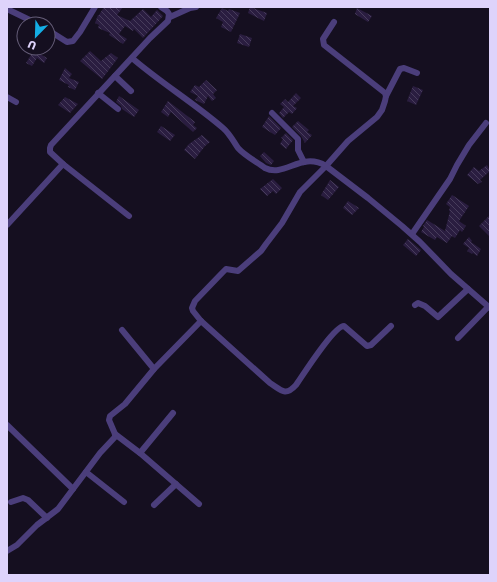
<svg xmlns="http://www.w3.org/2000/svg" width="497" height="582" font-family="'Golos Text',sans-serif">
<style>
.building{fill:url(#building-back-hatch)}
.lines{fill:none;stroke-linecap:round;stroke-linejoin:round}
.minor{stroke:#4b3e7b;stroke-width:6}
</style>
<defs>
<pattern id="building-back-hatch" width="6" height="6" patternUnits="userSpaceOnUse"><rect width="6" height="6" fill="#2a1d40"/><path d="M-1 5l2 2M0 0l6 6M5-1l2 2" fill="none" stroke="#483d5c"/></pattern>
</defs>
<rect width="100%" height="100%" fill="#150f20"/>
<!-- building -->
<g class="building">
<polygon points="104,7 123,7 117,15 130,21 143,9 151,17 157,10 163,16 143,38 134,29 133,31 125,26 119,34 127,39 123,44 109,35 110,33 98,28 99,25 95,23 98,15 99,15"/>
<polygon points="250,7 267,13 264,21 248,13"/>
<polygon points="222,8 228,11 229,9 240,13 231,32 221,27 223,22 216,18"/>
<polygon points="357,8 372,16 368,22 355,14"/>
<polygon points="240,34 252,38 249,47 237,43"/>
<polygon points="34,50 40,52 40,54 47,58 44,63 37,58 32,66 26,63"/>
<polygon points="90,51 101,61 111,53 118,58 102,79 80,61"/>
<polygon points="65,68 72,74 69,78 79,82 75,90 68,87 69,85 59,80"/>
<polygon points="206,80 217,90 213,94 216,98 212,101 208,96 204,104 195,100 198,96 190,92 195,85 199,87"/>
<polygon points="413,86 423,90 416,105 407,101"/>
<polygon points="296,93 301,98 293,106 297,108 292,114 289,112 283,118 279,113 284,107 280,104 285,99 288,102"/>
<polygon points="119,96 139,110 134,117 122,109 121,106 116,102"/>
<polygon points="65,97 78,104 70,113 58,105"/>
<polygon points="168,101 195,122 193,125 197,128 193,132 171,112 168,117 161,112"/>
<polygon points="269,116 281,128 275,135 262,127"/>
<polygon points="298,121 309,130 307,132 312,135 305,143 301,136 292,127"/>
<polygon points="161,126 175,135 170,141 157,132"/>
<polygon points="286,133 293,140 286,149 280,144 283,139 281,138"/>
<polygon points="202,135 210,142 205,146 195,159 184,150 189,144"/>
<polygon points="264,152 274,161 271,165 266,163 260,156"/>
<polygon points="487,165 490,171 480,180 482,182 478,184 467,175 474,167 479,171"/>
<polygon points="273,179 282,188 276,194 273,191 267,196 260,189"/>
<polygon points="330,180 339,187 328,200 321,195"/>
<polygon points="452,195 469,206 459,221 466,226 462,232 460,230 455,238 452,236 447,243 437,237 435,240 421,232 424,227 423,226 427,220 445,231 450,211 449,211 450,207 446,204"/>
<polygon points="348,201 359,208 352,215 343,208"/>
<polygon points="490,215 490,237 479,226"/>
<polygon points="469,237 472,241 471,242 481,249 477,256 473,253 472,254 467,251 469,248 463,244"/>
<polygon points="408,239 421,250 416,256 403,245"/>
</g>
<g class="lines">
<!-- minor -->
<g class="minor">
<polyline points="7,9 38,24"/>
<polyline points="170,17 190,8 196,7"/>
<path d="M 334,22 L 323,39 L 324,45 L 385,93 L 386,96 L 385,101 L 382,110 L 377,117 L 348,141 L 326,166 L 300,192 L 282,223 L 266,244 L 261,251 L 238,271 L 226,269 L 222,273 L 195,301 L 192,308 L 193,311 L 201,321 L 270,383 C 281,390 285,397 296,385 C 303,375 334,326 344,326 L 367,346 L 371,345 L 391,326"/>
<polyline points="48,30 67,42 73,41 80,32 95,7"/>
<path d="M 132,58 C 161,83 194,103 223,128 C 230,134 233,141 238,148 C 245,156 257,162 265,168 C 285,178 301,151 326,166 L 368,198 L 402,226 L 420,242 L 451,274 L 490,308"/>
<polyline points="115,76 131,91"/>
<polyline points="98,93 118,109"/>
<polyline points="386,96 400,69 404,68 417,73"/>
<polyline points="7,97 16,102"/>
<polyline points="272,113 298,139 298,150 304,162"/>
<polyline points="63,164 129,216"/>
<polyline points="7,225 63,164 50,152 50,148 51,145 150,38 168,21 169,14 167,11 161,7"/>
<polyline points="412,234 450,179 457,165 469,145 486,123"/>
<polyline points="415,305 418,303 425,306 438,317 468,289"/>
<polyline points="122,330 154,369"/>
<polyline points="458,338 488,307"/>
<polyline points="7,425 73,489 100,453 115,437 115,434 109,420 110,416 125,404 154,369 201,321"/>
<polyline points="115,434 140,453 199,504"/>
<polyline points="140,453 173,413"/>
<polyline points="86,472 124,502"/>
<polyline points="11,502 23,498 28,500 47,518"/>
<polyline points="154,505 176,484"/>
<polyline points="7,551 17,545 37,525 58,509 73,489"/>
</g>
</g>
<!-- border -->
<rect width="497" height="582" fill="none" stroke="#ded3fb" stroke-width="16"/>
<!-- north arrow -->
<g transform="translate(36 36) rotate(203)"><circle r="19" fill="#150f20" stroke="#655d78"/>
<path d="M0-3L7 15L0 10L-7 15Z" fill="#14aee5"/>
<text y="-6" font-size="11" font-weight="bold" text-anchor="middle" fill="#ded3fb">U</text>
</g>
</svg>
